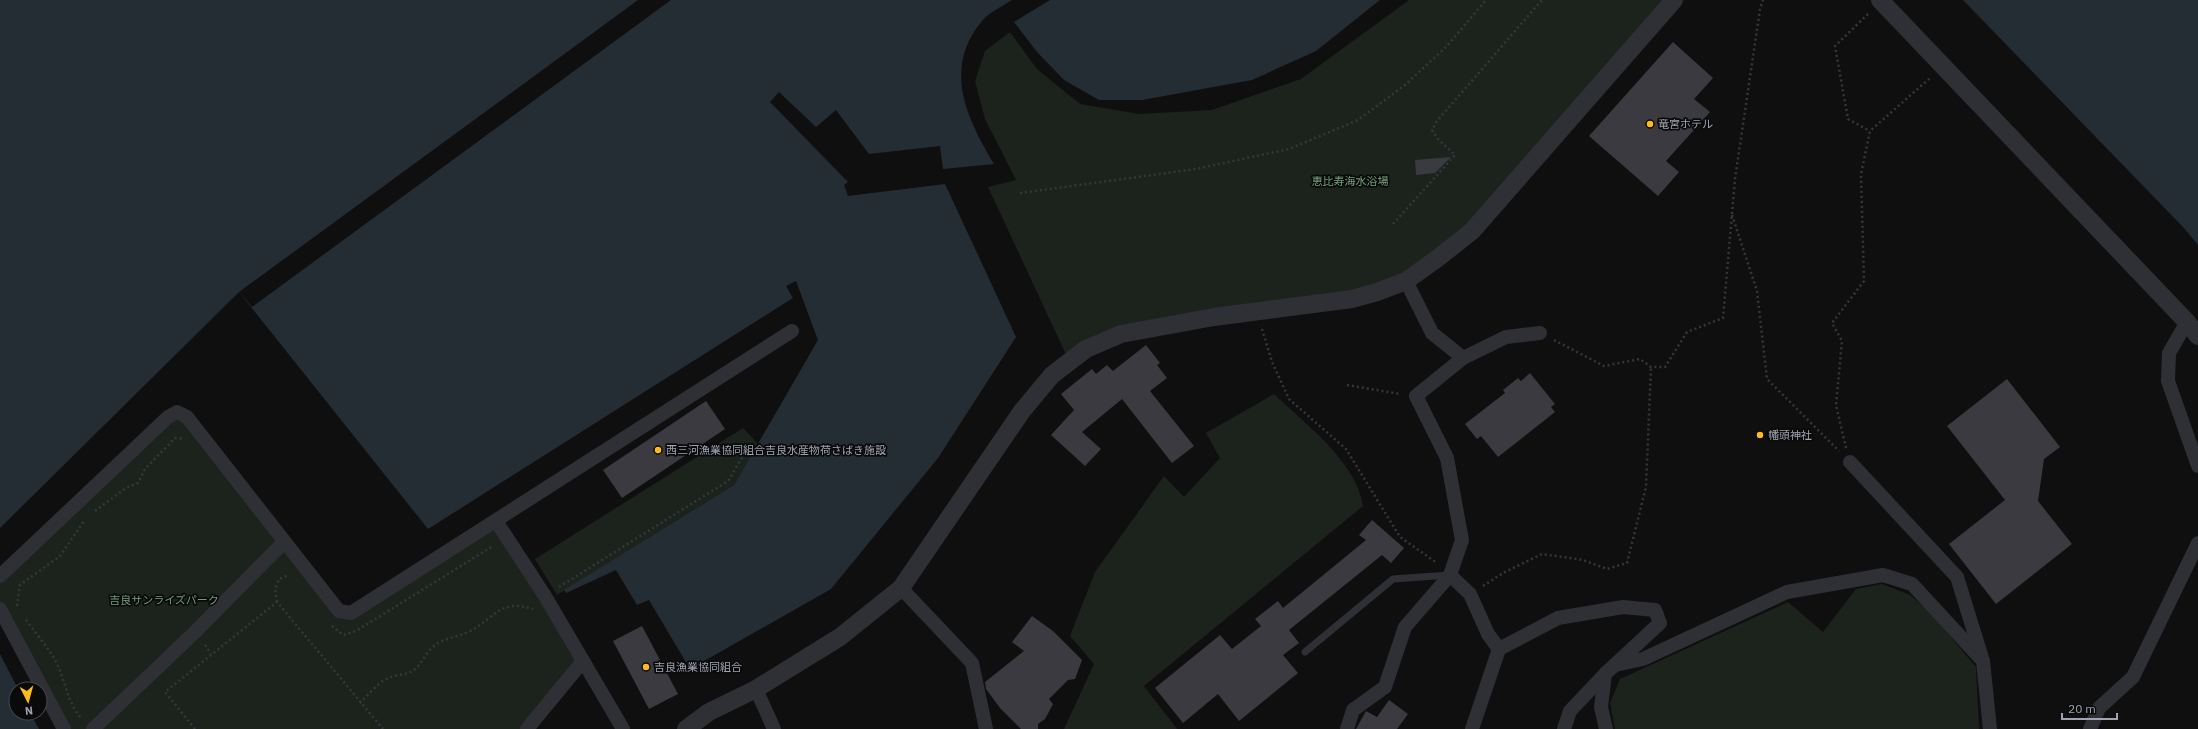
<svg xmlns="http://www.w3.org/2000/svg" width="2198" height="729" font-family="'IBM Plex Sans','Noto Sans JP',sans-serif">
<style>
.green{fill:#1b231c}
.water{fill:#252d34}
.pier{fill:#0f0f10}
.building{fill:#3a3a40}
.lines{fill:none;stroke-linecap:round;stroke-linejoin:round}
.path{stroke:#35373c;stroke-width:2.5;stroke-dasharray:2 3;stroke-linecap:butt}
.service{stroke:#2f3035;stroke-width:7}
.minor{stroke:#2f3035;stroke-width:14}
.tertiary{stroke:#2f3035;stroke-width:18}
.poi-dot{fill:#ffbc18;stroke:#0a0a0b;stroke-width:1.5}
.labels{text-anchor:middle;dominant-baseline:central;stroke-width:3.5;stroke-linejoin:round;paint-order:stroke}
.poi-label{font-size:11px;fill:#9ea4b2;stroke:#0a0a0b;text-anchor:start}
.park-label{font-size:11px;fill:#739f78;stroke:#0a0a0b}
</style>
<rect width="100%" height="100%" fill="#0f0f10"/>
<!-- green -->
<g class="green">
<polygon points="1409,0 1674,0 1472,231 1406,281 1121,334 1069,361 988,187 1016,180 985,119 975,81 985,51 1010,32 1037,69 1080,104 1139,114 1212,110 1301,79"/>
<path d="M 1274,394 C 1305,424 1357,462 1363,506 L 1144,686 L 1177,729 L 1064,729 L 1094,664 L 1070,636 L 1095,572 L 1164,476 L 1184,497 L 1220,458 L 1206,433 Z"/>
<polygon points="177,412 339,611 351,612 496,521 583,661 527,729 64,729 0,609 0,576"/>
<polygon points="743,428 758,444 734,485 557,595 535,559"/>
<polygon points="1882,584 1910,595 1930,612 1976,667 1979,729 1615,729 1610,703 1620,679 1788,602 1823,632 1856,589"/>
</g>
<!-- water -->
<g class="water">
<path d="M 0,0 L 1012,0 C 1003,6 989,12 982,21 C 942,69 967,118 994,164 L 943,169 L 940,146 L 869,154 L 836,110 L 816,127 L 779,92 L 770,102 L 848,182 L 844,185 L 848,196 L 945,184 L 1016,337 L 938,458 L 831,589 L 690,669 L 649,600 L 637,605 L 616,570 L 566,593 L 564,590 L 734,485 L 818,340 L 796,281 L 786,286 L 793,298 L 428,529 L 239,292 L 0,528 Z"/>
<polygon points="1050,0 1380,0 1316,51 1252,80 1142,100 1099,100 1064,80 1037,52 1014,22"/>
<polygon points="1963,0 2198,0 2198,245 2184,228"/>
<polygon points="0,654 18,689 16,689 16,713 30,713 39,729 0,729"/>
</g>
<!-- pier -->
<polygon class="pier" points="638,0 671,0 252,307 239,292"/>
<!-- building -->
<g class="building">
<polygon points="1673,42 1713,78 1694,99 1710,112 1666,161 1679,172 1658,196 1589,136"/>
<polygon points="1451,157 1435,173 1416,175 1415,160"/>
<polygon points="1146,345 1160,363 1157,365 1167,378 1150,391 1194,446 1172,463 1122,399 1082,432 1101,449 1085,466 1051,435 1074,410 1061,394 1092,369 1096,374 1107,365 1113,371"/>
<polygon points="1530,373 1555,404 1551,407 1555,412 1498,457 1481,436 1477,439 1465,424 1505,393 1503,390 1518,378 1521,381"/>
<polygon points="2007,379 2060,447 2044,459 2038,501 2072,544 1996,604 1949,544 2005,500 1947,426"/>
<polygon points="706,401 725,429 622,498 603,470"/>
<polygon points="1372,520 1404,548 1391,563 1382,555 1289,630 1299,643 1283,655 1298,673 1239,721 1218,694 1183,723 1155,688 1220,635 1232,649 1261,626 1255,619 1278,601 1283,608 1366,540 1359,535"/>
<polygon points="1032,616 1053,631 1082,660 1075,679 1068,680 1049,699 1053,704 1045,719 1038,724 1038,729 1021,729 1000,708 986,689 985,682 1024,651 1012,642"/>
<polygon points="642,626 678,694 649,709 613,641"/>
<polygon points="1389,700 1408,714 1397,729 1356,729 1366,711 1377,717"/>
</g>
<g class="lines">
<!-- path -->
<g class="path">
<polyline points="1868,14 1835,46 1848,119 1870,131"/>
<polyline points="1020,193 1196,169 1289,149 1358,120 1405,85 1447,46 1486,0"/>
<polyline points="1732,215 1757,291 1767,379 1839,451"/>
<polyline points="1393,224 1455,155 1437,138 1432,130 1437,121 1542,0"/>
<polyline points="1262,329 1272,362 1289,399 1346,449 1400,537 1437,563"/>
<polyline points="1554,340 1604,366 1640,359 1651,367 1665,367 1687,332 1723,318 1735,179 1760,9 1763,0"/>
<polyline points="1347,385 1400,394"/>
<polyline points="1846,448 1836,405 1842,341 1832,323 1864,281 1861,174 1870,131 1930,78"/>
<polyline points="95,511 126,488 138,483 145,469 175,438 184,439"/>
<polyline points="1483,586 1503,573 1542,554 1583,560 1607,569 1627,563 1646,487 1651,367"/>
<polyline points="559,587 728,481 746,451"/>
<polyline points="277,602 275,589 279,579 289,575"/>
<polyline points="17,606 20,585 60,556 84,521"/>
<path d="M 26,620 C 37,635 50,649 58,666 C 66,684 68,704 82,719"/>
<polyline points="332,626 343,635 356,631 493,546"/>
<polyline points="205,645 211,654"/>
<path d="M 360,703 C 369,694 379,681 391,677 C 399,674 407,675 414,670 C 422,664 426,652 434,646 C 445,637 456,638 468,632 C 494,620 498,598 533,609"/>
<polyline points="195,729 165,692 277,602 383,729"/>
</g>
<!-- service -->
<polyline class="service" points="1305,652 1393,579 1450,575"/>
<!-- minor -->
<g class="minor">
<polyline points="1406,281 1432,333 1463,358"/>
<polyline points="2187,322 2169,353 2168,381 2198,466"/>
<polyline points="1850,462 1957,577 1983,661 1990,729"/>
<polyline points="496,521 545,596 623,729"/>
<polyline points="1450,575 1470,594 1488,634 1499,649"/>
<polyline points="0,576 168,417 177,412 187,417 339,611 351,613 792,331"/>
<polyline points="901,588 972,663 986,729"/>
<polyline points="0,609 64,729"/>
<polyline points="1615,665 1643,659 1787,592 1883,575 1912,584 1983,661"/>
<polyline points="756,689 774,729"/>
<polyline points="93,729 195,632 284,542"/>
<polyline points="527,729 583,661"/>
<polyline points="1347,729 1353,710 1385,687 1405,627 1450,575 1462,540 1447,458 1416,396 1463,358 1506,337 1540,333"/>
<polyline points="1472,729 1499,649 1558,618 1623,607 1655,610 1660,623 1605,674 1601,707 1606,729"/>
<polyline points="1564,729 1570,711 1605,674"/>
<polyline points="2090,729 2099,708 2133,677 2198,543"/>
</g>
<!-- tertiary -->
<g class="tertiary">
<polyline points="1880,0 2187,322 2198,336"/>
<polyline points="686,729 709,712 756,689 840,637 901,588 1022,411 1052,375 1086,349 1121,334 1214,317 1352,299 1377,292 1406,281 1438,258 1472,231 1674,0"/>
</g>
</g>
<!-- markers -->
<g class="poi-dot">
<circle cx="1650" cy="124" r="4"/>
<circle cx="1760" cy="435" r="4"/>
<circle cx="658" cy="450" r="4"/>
<circle cx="646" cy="667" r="4"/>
</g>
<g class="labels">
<!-- poi labels -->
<g class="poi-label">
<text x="1658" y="124">竜宮ホテル</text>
<text x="1768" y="435">幡頭神社</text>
<text x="666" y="450">西三河漁業協同組合吉良水産物荷さばき施設</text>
<text x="654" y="667">吉良漁業協同組合</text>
</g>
<!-- park labels -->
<g class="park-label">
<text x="1350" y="181">恵比寿海水浴場</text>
<text x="164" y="600">吉良サンライズパーク</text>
</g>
</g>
<!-- north arrow -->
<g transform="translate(28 701) rotate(174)"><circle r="19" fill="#0a0a0b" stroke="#45484e"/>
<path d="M0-3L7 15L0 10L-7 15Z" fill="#ffbc18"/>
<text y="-6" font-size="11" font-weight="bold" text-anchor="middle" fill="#9ea4b2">N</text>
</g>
<!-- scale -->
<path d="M2062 713v6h55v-6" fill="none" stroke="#9ea4b2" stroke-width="2"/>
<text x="2068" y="713" font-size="12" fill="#9ea4b2" stroke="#0a0a0b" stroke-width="3" paint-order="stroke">20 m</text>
</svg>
